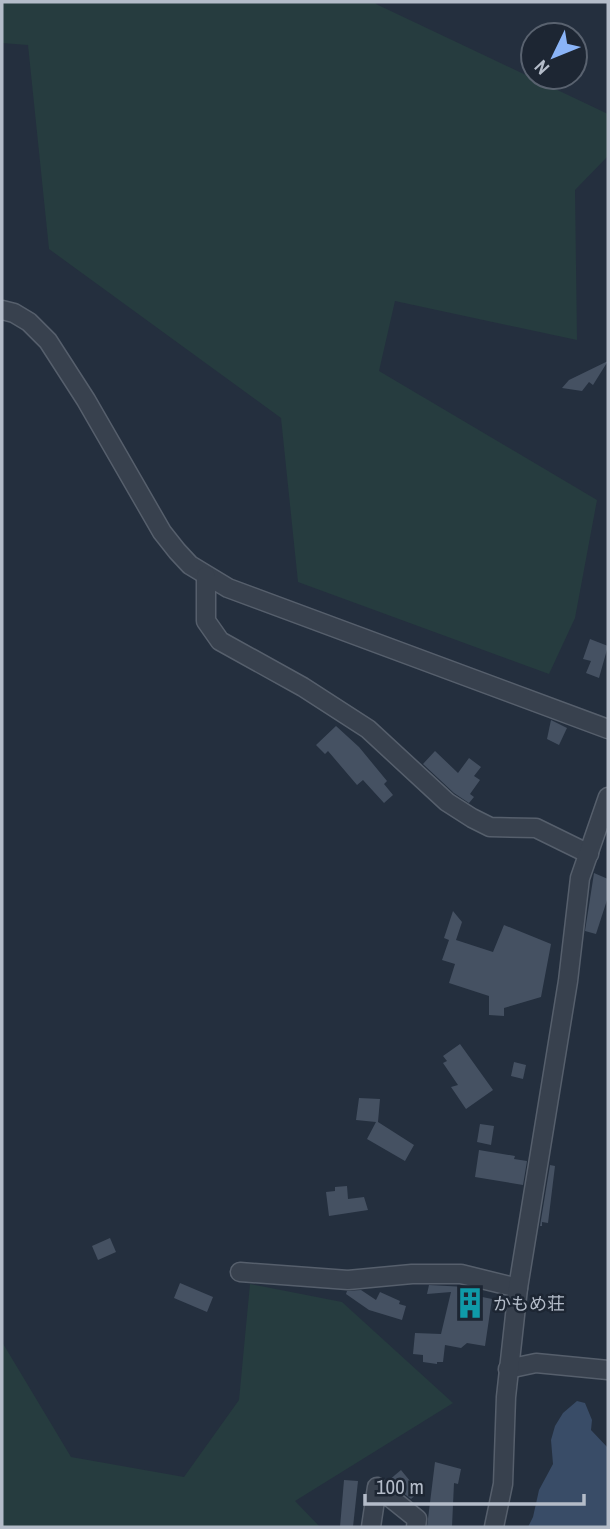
<svg xmlns="http://www.w3.org/2000/svg" width="610" height="1529" font-family="'Archivo Narrow','Noto Sans JP',sans-serif">
<style>
.green{fill:#263c3f}
.water{fill:#394c67}
.building{fill:#455162}
.lines{fill:none;stroke-linecap:round;stroke-linejoin:round}
.minor-casing{stroke:#565f6c;stroke-width:21}
.minor{stroke:#38414e;stroke-width:18}
.labels{text-anchor:middle;dominant-baseline:central;stroke-width:5;stroke-linejoin:round;paint-order:stroke}
.poi-label{font-size:18px;fill:#b4bcc9;stroke:#1d2633;text-anchor:start}
</style>
<rect width="100%" height="100%" fill="#242f3e"/>
<!-- green -->
<g class="green">
<polygon points="2,2 375,2 376,4 608,114 608,156 575,190 577,340 395,301 379,371 597,500 575,618 549,674 298,582 281,418 49,249 28,45 2,43"/>
<polygon points="250,1284 342,1302 453,1403 295,1501 320,1527 2,1527 2,1342 71,1457 184,1477 239,1400"/>
</g>
<!-- water -->
<polygon class="water" points="577,1401 585,1403 592,1420 591,1430 608,1448 608,1527 528,1527 533,1517 539,1490 553,1464 551,1440 555,1426 563,1413"/>
<!-- building -->
<g class="building">
<polygon points="608,361 593,385 589,382 582,391 562,388 569,380"/>
<polygon points="590,639 608,646 599,678 586,673 591,661 583,659"/>
<polygon points="551,720 567,728 559,745 547,739"/>
<polygon points="336,726 359,747 387,781 384,784 393,795 384,803 363,780 357,785 328,751 325,754 316,745"/>
<polygon points="435,751 458,773 469,758 481,767 474,776 480,780 470,794 474,797 469,803 454,793 423,764"/>
<polygon points="594,873 608,879 608,897 596,934 585,931"/>
<polygon points="453,911 462,922 456,940 493,952 504,925 551,944 541,997 504,1008 504,1016 489,1015 489,996 449,983 455,964 442,960 449,940 444,938"/>
<polygon points="460,1044 493,1090 466,1109 451,1087 458,1085 443,1063 447,1061 443,1056"/>
<polygon points="514,1062 526,1065 523,1079 511,1076"/>
<polygon points="359,1098 380,1099 378,1122 414,1145 405,1161 367,1139 376,1122 356,1120"/>
<polygon points="480,1124 494,1126 491,1145 477,1142"/>
<polygon points="479,1150 515,1156 514,1159 527,1161 523,1185 475,1177"/>
<polygon points="550,1165 555,1166 548,1223 542,1222 542,1226 540,1226"/>
<polygon points="347,1186 348,1199 364,1197 368,1210 329,1216 326,1192 335,1191 335,1187"/>
<polygon points="110,1238 116,1252 98,1260 92,1246"/>
<polygon points="180,1283 213,1297 207,1312 174,1298"/>
<polygon points="429,1285 466,1287 468,1290 463,1293 492,1299 485,1346 467,1343 461,1348 445,1345 443,1362 437,1362 437,1364 423,1362 423,1355 413,1354 415,1333 441,1334 451,1292 427,1294"/>
<polygon points="361,1290 376,1300 380,1292 400,1301 399,1304 406,1306 402,1320 369,1310 346,1294 347,1291"/>
<polygon points="435,1462 461,1469 458,1484 454,1483 452,1527 427,1527"/>
<polygon points="401,1470 419,1492 411,1499 388,1481"/>
<polygon points="344,1480 358,1481 353,1527 340,1527"/>
</g>
<g class="lines">
<defs>
<g id="minor">
<polyline points="2,310 14,313 29,322 48,341 86,400 162,532 177,551 190,565 228,588 608,729"/>
<polyline points="206,576 206,621 220,641 303,687 368,729 447,802 472,818 490,827 536,828 589,854"/>
<polyline points="240,1272 348,1280 412,1274 461,1274 518,1288"/>
<polyline points="508,1369 536,1363 608,1370"/>
<polyline points="371,1527 377,1487 417,1519 416,1527"/>
<polyline points="494,1527 503,1484 506,1397 518,1288 568,981 580,878 608,797"/>
</g>
</defs>
<!-- minor casing -->
<use href="#minor" class="minor-casing"/>
<!-- minor -->
<use href="#minor" class="minor"/>
</g>
<!-- icons -->
<defs>
<symbol id="building-bare" viewBox="-9 -9 18 18"><path d="M-4-6H4V6H1V3H-1V6H-4ZM-2.5-4.3h1.7v1.8h-1.7ZM.8-4.3h1.7v1.8H.8ZM-2.5-1h1.7V.8h-1.7ZM.8-1h1.7V.8H.8Z" fill="#0f9aa8" stroke="#1d2633" stroke-width="2.5" paint-order="stroke"/></symbol>
</defs>
<g fill-rule="evenodd">
<use href="#building-bare" x="448" y="1281" width="44" height="44"/>
</g>
<g class="labels">
<!-- poi labels -->
<g class="poi-label">
<text x="493" y="1303">かもめ荘</text>
</g>
</g>
<!-- border -->
<rect width="610" height="1529" fill="none" stroke="#b4bcc9" stroke-width="7"/>
<!-- north arrow -->
<g transform="translate(554 56) rotate(227)"><circle r="33" fill="#1d2633" stroke="#59626f" stroke-width="2"/>
<path d="M0-5L12 26L0 18L-12 26Z" fill="#8ab4f8"/>
<text y="-10" font-size="19" font-weight="bold" text-anchor="middle" fill="#b4bcc9">N</text>
</g>
<!-- scale -->
<path d="M365 1494v10h219v-10" fill="none" stroke="#b4bcc9" stroke-width="3.5"/>
<text x="376" y="1494" font-size="21" fill="#b4bcc9" stroke="#1d2633" stroke-width="5" paint-order="stroke">100 m</text>
</svg>
